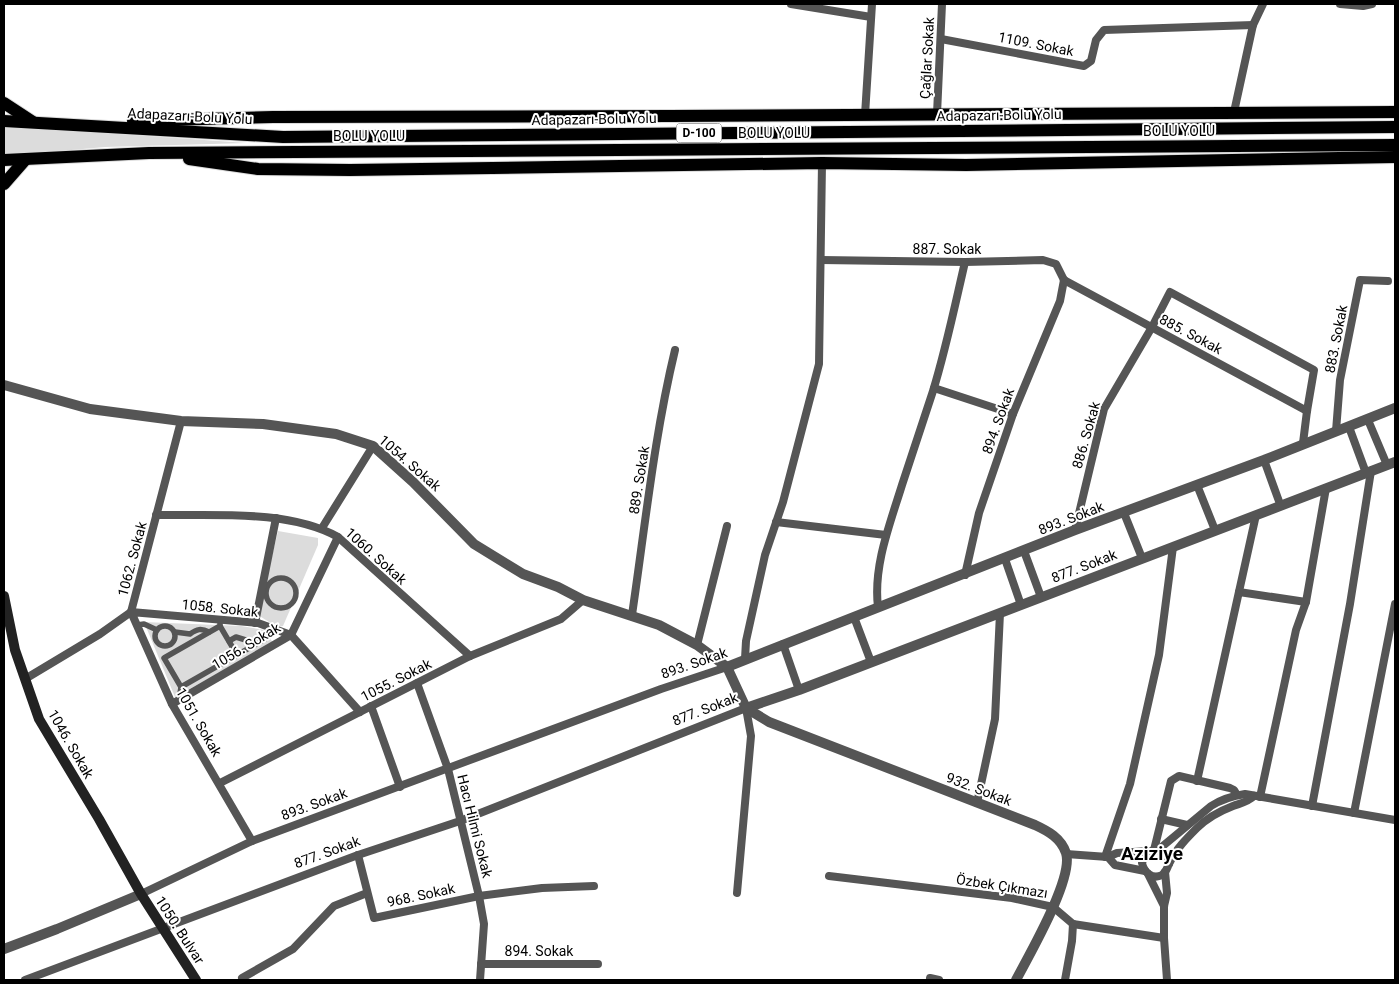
<svg xmlns="http://www.w3.org/2000/svg" width="1399" height="984" font-family="Roboto,sans-serif">
<style>
.green{fill:#dcdcdc}
.lines{fill:none;stroke-linecap:round;stroke-linejoin:round}
.trunk-casing{stroke:#dbdbdb;stroke-width:14}
.pedestrian{stroke:#555;stroke-width:5.5}
.minor{stroke:#555;stroke-width:8}
.tertiary{stroke:#555;stroke-width:10}
.secondary{stroke:#222;stroke-width:10}
.trunk{stroke:#000;stroke-width:12}
.labels{text-anchor:middle;dominant-baseline:central;stroke-width:4;stroke-linejoin:round;paint-order:stroke}
.shield{fill:#fff;stroke:#4c4c4c;stroke-width:1}
.shield-label{font-size:12px;font-weight:bold;fill:#000}
.street-label{font-size:14px;fill:#000;stroke:#fff}
.district-label{font-size:19px;font-weight:bold;fill:#000;stroke:#fff}
</style>
<rect width="100%" height="100%" fill="#fff"/>
<!-- green -->
<g class="green">
<polygon points="4,126 247,143 105,147 4,156"/>
<polygon points="278,531 318,538 318,545 283,626 277,627 258,615"/>
<polygon points="144,622 241,626 265,630 273,643 175,697"/>
</g>
<g class="lines">
<defs>
<g id="trunk">
<polyline points="4,103 33,122"/>
<polyline points="4,121 283,137 1395,127"/>
<polyline points="133,121 273,117 670,116 1395,112"/>
<polyline points="189,159 258,169 350,170 822,163 966,165 1395,157"/>
<polyline points="4,160 149,153 1395,145"/>
<polyline points="4,184 25,160"/>
</g>
</defs>
<!-- trunk casing -->
<use href="#trunk" class="trunk-casing"/>
<!-- pedestrian -->
<g class="pedestrian">
<circle cx="281" cy="593" r="15"/>
<polyline points="137,625 144,624 157,630"/>
<circle cx="165" cy="636" r="10"/>
<polyline points="220,626 237,655"/>
<path d="M 175,632 L 190,634 C 197,629 201,628 209,632"/>
<polyline points="229,641 236,637 249,641 260,641"/>
<polyline points="181,687 164,658 220,626 220,620"/>
<polyline points="179,700 181,687 265,639 277,630"/>
</g>
<!-- minor -->
<g class="minor">
<polyline points="791,4 871,17"/>
<polyline points="1340,4 1363,6 1372,4"/>
<polyline points="941,39 1084,66 1091,61 1096,40 1104,30 1253,25"/>
<polyline points="1234,112 1253,25 1263,4"/>
<polyline points="937,114 942,4"/>
<polyline points="865,115 872,4"/>
<polyline points="821,260 965,262 1043,260 1056,264 1064,280"/>
<polyline points="1064,280 1307,411"/>
<polyline points="934,388 1013,414"/>
<polyline points="1368,420 1387,465"/>
<polyline points="1349,427 1366,473"/>
<polyline points="1336,431 1340,380 1360,280 1388,281"/>
<polyline points="1264,460 1280,504"/>
<polyline points="1197,485 1215,530"/>
<polyline points="1124,513 1142,558"/>
<path d="M 156,515 C 212,516 288,509 338,537 L 470,656"/>
<polyline points="776,522 886,535"/>
<polyline points="322,528 373,446"/>
<polyline points="1075,530 1104,409 1152,327 1170,292 1314,370 1307,411 1303,443"/>
<polyline points="1024,551 1041,597"/>
<polyline points="1005,559 1021,605"/>
<polyline points="965,575 979,513 1013,414 1060,301 1064,280"/>
<polyline points="1239,592 1306,602"/>
<path d="M 878,607 C 873,566 890,524 902,485 C 912,454 923,422 933,391 C 946,349 955,305 965,262"/>
<path d="M 632,615 C 645,527 654,437 675,350"/>
<polyline points="854,617 871,662"/>
<polyline points="255,623 276,518"/>
<polyline points="783,644 799,690"/>
<polyline points="697,645 727,526"/>
<polyline points="745,659 746,641 765,555 783,502 819,364 822,163"/>
<polyline points="25,679 100,634 131,612 181,421"/>
<polyline points="417,683 448,769 479,896 484,924 480,980"/>
<polyline points="172,704 291,635 338,537"/>
<polyline points="371,706 400,787"/>
<polyline points="1197,781 1256,515"/>
<polyline points="220,783 470,656 561,619 583,600"/>
<polyline points="1260,797 1296,630 1306,602 1326,488"/>
<polyline points="977,803 995,719 1000,613"/>
<polyline points="1312,806 1350,604 1371,471"/>
<polyline points="1354,813 1395,604"/>
<polyline points="1161,819 1187,825"/>
<polyline points="252,841 172,704 131,612 258,623 291,635 360,712"/>
<polyline points="1154,850 1171,781 1179,776 1230,788 1234,790 1237,795"/>
<path d="M 1158,850 L 1211,806 C 1222,799 1232,796 1245,794 L 1395,820"/>
<polyline points="1066,854 1108,857 1117,853 1149,851"/>
<polyline points="358,855 374,918 479,896 542,888 594,886"/>
<polyline points="1105,857 1130,784 1159,655 1173,547"/>
<polyline points="1108,857 1115,865 1145,871"/>
<path d="M 1169,864 L 1166,855 C 1156,846 1145,850 1142,863 C 1144,872 1152,880 1162,875 C 1167,872 1167,867 1170,862 C 1176,849 1187,838 1197,828 C 1207,818 1220,811 1233,806 C 1241,803 1248,802 1254,796"/>
<polyline points="1165,872 1167,893 1164,906 1164,938 1167,980"/>
<polyline points="1148,874 1164,906"/>
<polyline points="829,876 1012,898 1053,907 1073,924 1164,938"/>
<polyline points="141,894 252,841 661,689 727,667"/>
<polyline points="481,964 598,964"/>
<polyline points="242,978 293,949 334,906 367,893"/>
<polyline points="930,978 939,980"/>
<polyline points="25,980 358,855 460,821 746,708 751,736 737,893"/>
<polyline points="1065,980 1072,941 1073,924"/>
</g>
<!-- tertiary -->
<g class="tertiary">
<polyline points="4,385 90,409 181,421 263,424 336,434 373,446 413,482 474,544 523,574 558,587 583,600 659,625 697,645 727,667 746,708"/>
<polyline points="727,667 1075,530 1264,460 1395,408"/>
<polyline points="746,708 799,690 1395,462"/>
<path d="M 746,708 L 769,722 L 1035,825 C 1048,831 1061,838 1066,853 C 1074,878 1029,955 1016,980"/>
<polyline points="4,949 57,929 141,894"/>
</g>
<!-- secondary -->
<polyline class="secondary" points="4,596 15,650 39,719 99,819 141,894 196,980"/>
<!-- trunk -->
<use href="#trunk" class="trunk"/>
</g>
<g class="labels">
<!-- shield labels -->
<rect class="shield" x="676.5" y="123.5" width="45" height="19" rx="4"/>
<g class="shield-label">
<text x="699" y="133">D-100</text>
</g>
<!-- street labels -->
<g class="street-label">
<text transform="translate(1036 44) rotate(11)">1109. Sokak</text>
<text transform="translate(927 58) rotate(-87)">Çağlar Sokak</text>
<text transform="translate(999 115) rotate(-1)">Adapazarı-Bolu Yolu</text>
<text transform="translate(190 116) rotate(3)">Adapazarı-Bolu Yolu</text>
<text transform="translate(594 119) rotate(-1)">Adapazarı-Bolu Yolu</text>
<text x="1179" y="131">BOLU YOLU</text>
<text x="774" y="133">BOLU YOLU</text>
<text x="369" y="136">BOLU YOLU</text>
<text x="947" y="249">887. Sokak</text>
<text transform="translate(1191 334) rotate(28)">885. Sokak</text>
<text transform="translate(1336 339) rotate(-79)">883. Sokak</text>
<text transform="translate(998 421) rotate(-70)">894. Sokak</text>
<text transform="translate(1086 435) rotate(-74)">886. Sokak</text>
<text transform="translate(410 463) rotate(41)">1054. Sokak</text>
<text transform="translate(639 480) rotate(-81)">889. Sokak</text>
<text transform="translate(1071 518) rotate(-21)">893. Sokak</text>
<text transform="translate(376 556) rotate(42)">1060. Sokak</text>
<text transform="translate(132 559) rotate(-75)">1062. Sokak</text>
<text transform="translate(1084 566) rotate(-21)">877. Sokak</text>
<text transform="translate(220 608) rotate(6)">1058. Sokak</text>
<text transform="translate(246 646) rotate(-31)">1056. Sokak</text>
<text transform="translate(694 663) rotate(-19)">893. Sokak</text>
<text transform="translate(396 680) rotate(-27)">1055. Sokak</text>
<text transform="translate(705 709) rotate(-21)">877. Sokak</text>
<text transform="translate(199 722) rotate(60)">1051. Sokak</text>
<text transform="translate(71 744) rotate(60)">1046. Sokak</text>
<text transform="translate(979 789) rotate(21)">932. Sokak</text>
<text transform="translate(314 804) rotate(-20)">893. Sokak</text>
<text transform="translate(475 826) rotate(76)">Hacı Hilmi Sokak</text>
<text transform="translate(327 852) rotate(-20)">877. Sokak</text>
<text transform="translate(1002 886) rotate(9)">Özbek Çıkmazı</text>
<text transform="translate(421 895) rotate(-12)">968. Sokak</text>
<text transform="translate(180 930) rotate(57)">1050. Bulvar</text>
<text x="539" y="951">894. Sokak</text>
</g>
<!-- district labels -->
<g class="district-label">
<text x="1152" y="853">Aziziye</text>
</g>
</g>
<!-- border -->
<rect width="1399" height="984" fill="none" stroke="#000000" stroke-width="10"/>
</svg>
